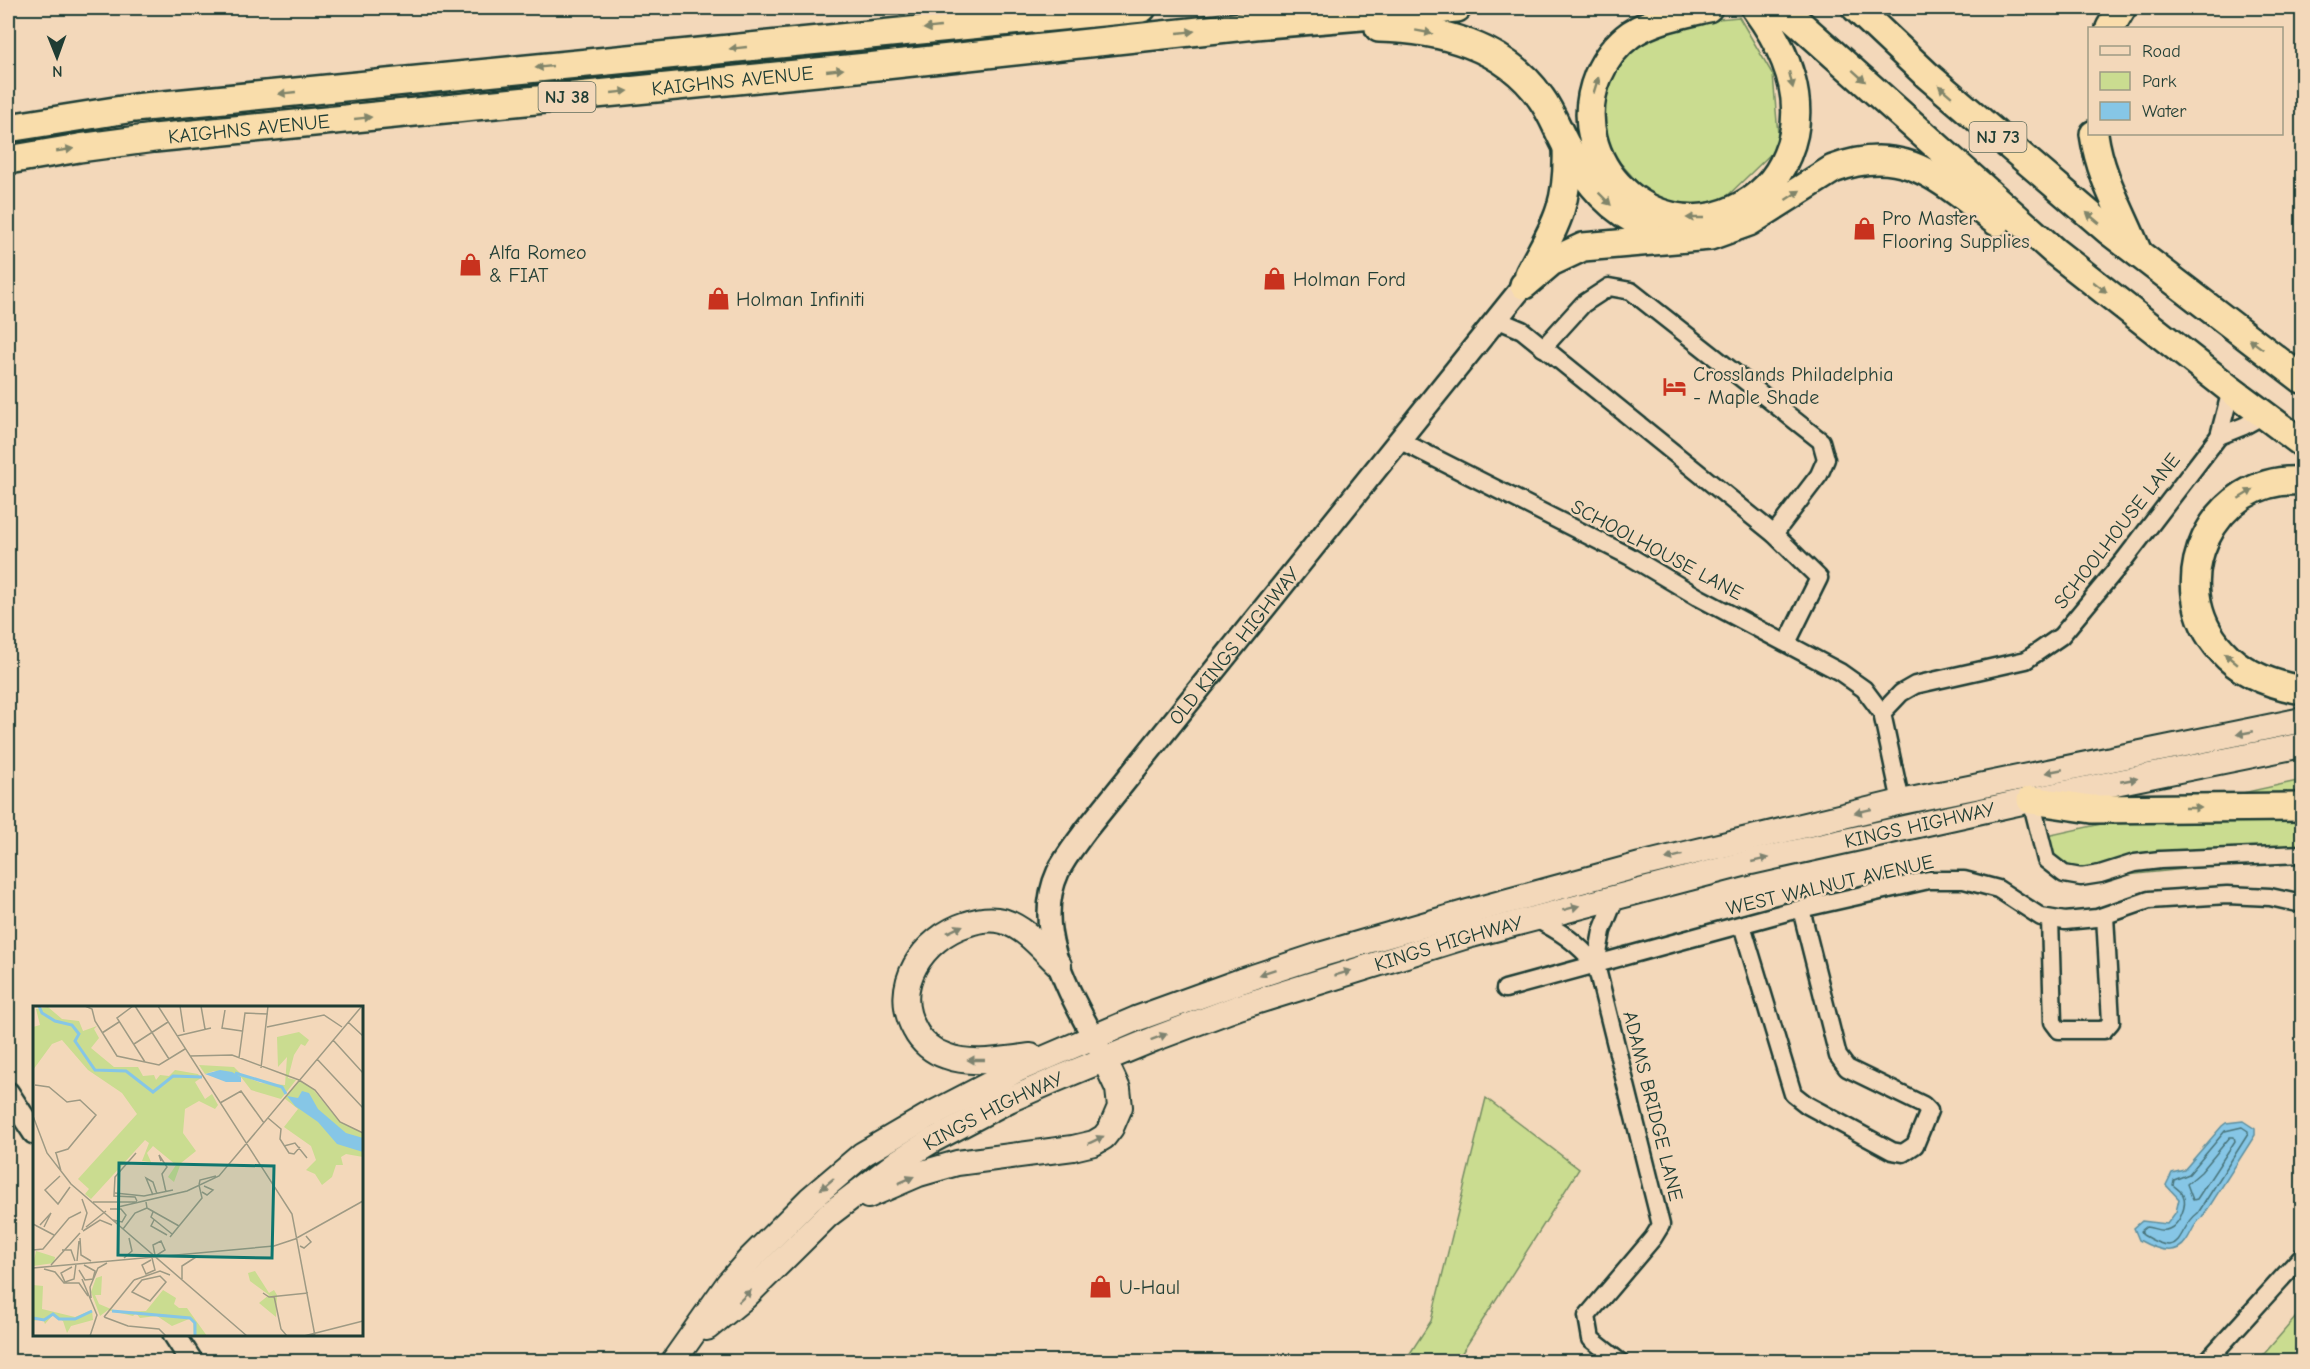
<svg xmlns="http://www.w3.org/2000/svg" width="2310" height="1369" font-family="'Comic Neue',sans-serif">
<style>
.green{fill:#cadc90;stroke:#748c62;stroke-width:1.5}
.water{fill:#86c6e6;stroke:#5d8f9f;stroke-width:1.5}
.lines{fill:none;stroke-linecap:round;stroke-linejoin:round}
.shore{stroke:#48747b;stroke-width:1.5}
.minor-casing{stroke:#1f3d34;stroke-width:21}
.tertiary-casing{stroke:#1f3d34;stroke-width:26}
.secondary-casing{stroke:#1f3d34;stroke-width:28}
.trunk-casing{stroke:#1f3d34;stroke-width:32}
.minor{stroke:#f3d8ba;stroke-width:16}
.tertiary{stroke:#f3d8ba;stroke-width:21}
.secondary{stroke:#f3d8ba;stroke-width:24}
.trunk{stroke:#f9ddab;stroke-width:27}
.oneway{fill:#81856a}
.oneway2{fill:#7e8370}
.labels{text-anchor:middle;dominant-baseline:central;stroke-width:5;stroke-linejoin:round;paint-order:stroke}
.shield{fill:#f3d8ba;stroke:#5f6c5c;stroke-width:1.5}
.shield-label{font-size:18px;font-weight:bold;fill:#1f3d34}
.street-label{font-size:20px;fill:#1f3d34;stroke:#f3d8ba}
.poi-label{font-size:20px;fill:#1f3d34;stroke:#f3d8ba;text-anchor:start}
.inset-river{fill:none;stroke:#86c6e6;stroke-width:3}
.inset-road{fill:none;stroke:#9e9a84;stroke-width:1.5}
.view{fill:#0f766e;fill-opacity:0.15;stroke:#0f766e;stroke-width:3}
.inset-edge{fill:none;stroke:#1f3d34;stroke-width:3}
</style>
<rect width="100%" height="100%" fill="#f3d8ba"/>
<filter id="ink" filterUnits="userSpaceOnUse"><feTurbulence type="fractalNoise" baseFrequency=".0167" numOctaves="2"/><feDisplacementMap in="SourceGraphic" scale="12" xChannelSelector="R" yChannelSelector="G"/><feConvolveMatrix kernelMatrix="1 2 1 2 8 2 1 2 1" color-interpolation-filters="sRGB"/></filter>
<g filter="url(#ink)">
<!-- green -->
<g class="green">
<polygon points="1739,17 1773,75 1779,146 1718,205 1654,201 1599,139 1607,74 1661,28 1675,23"/>
<polygon points="2302,780 2302,857 2078,880 2045,857 2042,837"/>
<polygon points="1486,1098 1579,1169 1458,1359 1460,1361 1405,1361 1431,1321"/>
<polygon points="2302,1310 2302,1361 2258,1361"/>
</g>
<!-- water -->
<path class="water" d="M 2243,1121 L 2255,1129 L 2255,1135 L 2202,1218 C 2193,1224 2192,1233 2186,1241 C 2175,1258 2153,1248 2139,1240 L 2134,1228 L 2142,1221 L 2167,1224 L 2176,1212 L 2179,1199 L 2166,1185 L 2172,1173 L 2184,1170 L 2222,1126 L 2226,1123 Z"/>
<g class="lines">
<!-- shore -->
<g class="shore">
<path d="M 2242,1127 L 2248,1131 L 2248,1134 L 2198,1213 C 2175,1230 2186,1261 2143,1235 L 2141,1231 L 2146,1227 C 2153,1227 2161,1233 2169,1229 C 2179,1225 2188,1205 2183,1195 C 2181,1191 2176,1188 2173,1185 L 2174,1180 L 2189,1174 L 2225,1131 Z"/>
<polygon points="2230,1137 2234,1137 2235,1141 2197,1199 2193,1200 2187,1184 2201,1172"/>
</g>
<defs>
<g id="minor">
<polyline points="1496,319 1522,330 1774,534 1819,578 1787,643"/>
<polyline points="1543,348 1583,304 1609,287 1631,291 1821,441 1826,459 1819,475 1774,534"/>
<polyline points="2219,436 2244,426 2264,415"/>
<polyline points="1399,440 1629,556 1698,597 1840,672 1864,689 1882,713"/>
<polyline points="2031,800 2046,860 2064,874 2081,877 2100,874 2135,863 2160,860 2302,854"/>
<polyline points="1901,802 1882,713 1901,693 1915,685 2026,660 2061,636 2124,560 2219,436 2231,390"/>
<polyline points="1616,896 1602,931 1596,965 1661,1225 1653,1238 1587,1316 1591,1339 1620,1362"/>
<path d="M 1534,918 C 1560,931 1577,942 1596,965"/>
<polyline points="2050,919 2053,1022 2059,1030 2104,1030 2111,1022 2105,916"/>
<polyline points="1742,925 1793,1094 1807,1105 1892,1151 1903,1153 1915,1145 1929,1111 1923,1105 1847,1068 1838,1056 1801,909"/>
<polyline points="1505,989 1787,912 1929,880 1964,880 1998,889 2041,917 2065,921 2097,918 2149,900 2227,895 2270,897 2302,904"/>
<polyline points="2206,1362 2302,1256"/>
</g>
<g id="tertiary">
<path id="s1" d="M 1100,1050 C 1073,997 1030,933 1058,872 C 1065,857 1076,844 1086,830 L 1524,285"/>
<polyline points="8,1093 34,1133"/>
<polyline points="174,1334 192,1362"/>
</g>
<g id="secondary">
<path d="M 1031,1056 C 1004,1059 972,1066 946,1056 C 933,1052 921,1042 915,1030 C 890,986 923,938 967,924 C 978,920 991,918 1003,921 C 1026,928 1042,949 1059,965"/>
<polyline points="868,1196 919,1174 957,1163 1073,1148 1094,1143 1104,1137 1111,1128 1120,1107 1118,1089 1104,1059"/>
<path id="s2" d="M 707,1328 L 745,1297 L 828,1215 L 899,1161 L 933,1140 L 1009,1100 L 1057,1079 L 1154,1039 L 1239,1007 L 1464,937 L 1751,862 L 2031,800 L 2302,745"/>
<polyline points="673,1362 728,1284 749,1260 810,1199 863,1154 928,1116 1017,1070 1136,1019 1241,981 1323,954 1468,912 1640,865 1901,802 2302,720"/>
</g>
<g id="trunk">
<path d="M 1708,8 C 1682,14 1654,19 1631,34 C 1617,44 1605,60 1598,76 C 1563,161 1652,248 1735,209 C 1759,198 1777,180 1787,155 C 1809,103 1786,50 1755,8"/>
<polyline points="1782,8 2054,251 2231,390 2302,443"/>
<polyline points="1856,8 1927,75 2109,231 2302,379"/>
<path d="M 1379,28 C 1440,29 1505,46 1541,98 C 1552,113 1558,131 1567,147 C 1588,183 1611,212 1650,228"/>
<polyline points="2110,28 2122,8"/>
<polyline points="8,128 134,108 1142,8"/>
<path d="M 2094,134 C 2100,177 2122,213 2138,253"/>
<path id="s3" d="M 8,160 L 79,148 L 154,138 L 867,67 L 1255,25 L 1457,8"/>
<path d="M 1529,274 C 1556,224 1569,206 1567,147"/>
<path d="M 1524,285 L 1551,262 L 1583,247 L 1710,236 L 1749,222 L 1833,169 C 1906,141 1942,182 1997,222"/>
<path d="M 2302,481 C 2212,474 2161,585 2222,651 C 2242,674 2273,685 2302,690"/>
<polyline points="2031,800 2092,809 2302,807"/>
</g>
</defs>
<!-- minor casing -->
<use href="#minor" class="minor-casing"/>
<!-- tertiary casing -->
<use href="#tertiary" class="tertiary-casing"/>
<!-- secondary casing -->
<use href="#secondary" class="secondary-casing"/>
<!-- trunk casing -->
<use href="#trunk" class="trunk-casing"/>
<!-- minor -->
<use href="#minor" class="minor"/>
<!-- tertiary -->
<use href="#tertiary" class="tertiary"/>
<!-- secondary -->
<use href="#secondary" class="secondary"/>
<!-- trunk -->
<use href="#trunk" class="trunk"/>
</g>
<!-- one-way arrows -->
<defs><path id="oneway-solid" d="M-6-.8H1V-3.2L6.5 0L1 3.2V.8H-6Z" transform="scale(1.5)"/></defs>
<g class="oneway">
<use href="#oneway-solid" transform="translate(932 28) rotate(174)"/>
<use href="#oneway-solid" transform="translate(1186 32) rotate(-6)"/>
<use href="#oneway-solid" transform="translate(1424 32) rotate(10)"/>
<use href="#oneway-solid" transform="translate(738 48) rotate(174)"/>
<use href="#oneway-solid" transform="translate(544 67) rotate(174)"/>
<use href="#oneway-solid" transform="translate(835 70) rotate(-6)"/>
<use href="#oneway-solid" transform="translate(1859 76) rotate(42)"/>
<use href="#oneway-solid" transform="translate(1791 80) rotate(77)"/>
<use href="#oneway-solid" transform="translate(1596 85) rotate(-73)"/>
<use href="#oneway-solid" transform="translate(1945 91) rotate(-139)"/>
<use href="#oneway-solid" transform="translate(620 92) rotate(-6)"/>
<use href="#oneway-solid" transform="translate(287 93) rotate(174)"/>
<use href="#oneway-solid" transform="translate(363 118) rotate(-6)"/>
<use href="#oneway-solid" transform="translate(65 150) rotate(-9)"/>
<use href="#oneway-solid" transform="translate(1793 195) rotate(-33)"/>
<use href="#oneway-solid" transform="translate(1605 199) rotate(45)"/>
<use href="#oneway-solid" transform="translate(1695 218) rotate(180)"/>
<use href="#oneway-solid" transform="translate(2093 218) rotate(-140)"/>
<use href="#oneway-solid" transform="translate(2100 287) rotate(38)"/>
<use href="#oneway-solid" transform="translate(2256 344) rotate(-143)"/>
<use href="#oneway-solid" transform="translate(2246 494) rotate(-32)"/>
<use href="#oneway-solid" transform="translate(2231 659) rotate(-140)"/>
<use href="#oneway-solid" transform="translate(2193 808)"/>
</g>
<g class="oneway2">
<use href="#oneway-solid" transform="translate(2245 733) rotate(169)"/>
<use href="#oneway-solid" transform="translate(2054 771) rotate(169)"/>
<use href="#oneway-solid" transform="translate(2129 780) rotate(-11)"/>
<use href="#oneway-solid" transform="translate(1863 811) rotate(167)"/>
<use href="#oneway-solid" transform="translate(1674 857) rotate(166)"/>
<use href="#oneway-solid" transform="translate(1760 860) rotate(-13)"/>
<use href="#oneway-solid" transform="translate(1571 908) rotate(-15)"/>
<use href="#oneway-solid" transform="translate(955 929) rotate(-25)"/>
<use href="#oneway-solid" transform="translate(1267 972) rotate(162)"/>
<use href="#oneway-solid" transform="translate(1343 973) rotate(-17)"/>
<use href="#oneway-solid" transform="translate(1159 1037) rotate(-21)"/>
<use href="#oneway-solid" transform="translate(976 1060) rotate(-180)"/>
<use href="#oneway-solid" transform="translate(1096 1140) rotate(-26)"/>
<use href="#oneway-solid" transform="translate(906 1180) rotate(-24)"/>
<use href="#oneway-solid" transform="translate(827 1184) rotate(140)"/>
<use href="#oneway-solid" transform="translate(745 1296) rotate(-44)"/>
</g>
</g>
<!-- icons -->
<defs>
<symbol id="shop-bare" viewBox="-9 -9 18 18"><path d="M-5-2.5h2.3a2.7 3.5 0 0 1 5.4 0H5L5.5 6h-11ZM-1.5-2.5h3a1.5 2.3 0 0 0-3 0Z" fill="#c8321e" stroke="#f3d8ba" stroke-width="2.5" paint-order="stroke"/></symbol>
<symbol id="hotel-bare" viewBox="-9 -9 18 18"><path d="M-6-4.5h1.5V1H6V5H4.5V3h-9V5H-6ZM-4 0a1.8 1.8 0 1 1 3.6 0ZM.5 0V-2.5h3Q6-2.5 6 0Z" fill="#c8321e" stroke="#f3d8ba" stroke-width="2.5" paint-order="stroke"/></symbol>
</defs>
<g fill-rule="evenodd">
<use href="#shop-bare" x="1848" y="212" width="33" height="33"/>
<use href="#shop-bare" x="454" y="248" width="33" height="33"/>
<use href="#shop-bare" x="1258" y="262" width="33" height="33"/>
<use href="#shop-bare" x="702" y="282" width="33" height="33"/>
<use href="#hotel-bare" x="1658" y="370" width="33" height="33"/>
<use href="#shop-bare" x="1084" y="1270" width="33" height="33"/>
</g>
<g class="labels">
<!-- shield labels -->
<g class="shield">
<rect x="538.5" y="82" width="57" height="30" rx="4.5"/>
<rect x="1969.5" y="122" width="57" height="30" rx="4.5"/>
</g>
<g class="shield-label">
<text x="567" y="97">NJ 38</text>
<text x="1998" y="137">NJ 73</text>
</g>
<!-- street labels -->
<g class="street-label">
<text stroke="none"><textPath href="#s3" startOffset="729">KAIGHNS AVENUE</textPath></text>
<text stroke="none"><textPath href="#s3" startOffset="243">KAIGHNS AVENUE</textPath></text>
<text transform="translate(2117 531) rotate(-52)">SCHOOLHOUSE LANE</text>
<text transform="translate(1657 550) rotate(28)">SCHOOLHOUSE LANE</text>
<text stroke="none"><textPath href="#s1" startOffset="477">OLD KINGS HIGHWAY</textPath></text>
<text stroke="none"><textPath href="#s2" startOffset="1334">KINGS HIGHWAY</textPath></text>
<text transform="translate(1830 885) rotate(-13)">WEST WALNUT AVENUE</text>
<text stroke="none"><textPath href="#s2" startOffset="848">KINGS HIGHWAY</textPath></text>
<text transform="translate(1653 1106) rotate(76)">ADAMS BRIDGE LANE</text>
<text stroke="none"><textPath href="#s2" startOffset="362">KINGS HIGHWAY</textPath></text>
</g>
<!-- poi labels -->
<g class="poi-label">
<text x="1882" y="218">Pro Master<tspan x="1882" dy="23">Flooring Supplies</tspan></text>
<text x="489" y="252">Alfa Romeo<tspan x="489" dy="23">&amp; FIAT</tspan></text>
<text x="1293" y="279">Holman Ford</text>
<text x="736" y="299">Holman Infiniti</text>
<text x="1693" y="374">Crosslands Philadelphia<tspan x="1693" dy="23">- Maple Shade</tspan></text>
<text x="1119" y="1287">U-Haul</text>
</g>
</g>
<!-- overview -->
<g transform="translate(33 1006)">
<rect width="330" height="330" fill="#f3d8ba"/>
<path d="M 15,1 L 29,13 L 46,15 L 50,25 L 64,20 L 61,23 L 66,32 L 58,42 L 81,61 L 105,61 L 110,70 L 121,69 L 123,74 L 127,69 L 136,70 L 142,64 L 165,68 L 168,72 L 162,76 L 172,93 L 179,88 L 185,99 L 182,103 L 166,95 L 152,103 L 150,127 L 163,145 L 148,157 L 141,176 L 135,171 L 143,159 L 120,140 L 114,147 L 118,156 L 109,155 L 116,137 L 112,134 L 58,193 L 52,188 L 56,183 L 45,173 L 104,108 L 89,87 L 55,64 L 29,34 L 19,38 L 0,64 L 0,21 L 7,19 L 3,3 ZM 266,26 L 276,34 L 272,40 L 268,38 L 261,49 L 255,72 L 263,74 L 248,93 L 218,84 L 208,71 L 181,65 L 172,68 L 160,50 L 166,59 L 201,61 L 210,70 L 228,77 L 252,79 L 254,51 L 245,61 L 244,31 ZM 266,74 L 279,82 L 306,115 L 330,127 L 330,151 L 313,148 L 308,151 L 310,159 L 303,159 L 299,171 L 289,179 L 282,168 L 273,164 L 283,154 L 278,140 L 251,121 L 265,103 L 251,92 ZM 3,245 L 22,251 L 21,257 L 0,260 ZM 222,265 L 236,287 L 241,284 L 244,289 L 243,311 L 226,297 L 236,289 L 217,275 L 215,267 ZM 69,270 L 68,289 L 62,289 L 66,298 L 85,306 L 113,305 L 130,284 L 143,292 L 141,298 L 146,302 L 154,302 L 174,330 L 161,330 L 160,315 L 156,313 L 139,320 L 124,310 L 107,312 L 103,307 L 100,310 L 75,304 L 67,310 L 58,286 L 63,272 ZM 0,279 L 10,280 L 9,303 L 42,311 L 59,304 L 60,314 L 38,320 L 34,327 L 30,315 L 20,309 L 12,318 L 10,313 L 0,315 Z" fill="#cadc90"/>
<path d="M 187,64 L 199,66 L 208,71 L 208,76 L 193,76 L 172,68 ZM 269,85 L 276,87 L 285,103 L 313,127 L 330,132 L 330,146 L 304,138 L 285,116 L 262,100 L 254,90 L 265,92 Z" fill="#86c6e6"/>
<path class="inset-river" d="M 6,0 L 9,7 L 22,15 L 39,19 L 46,28 L 42,35 L 62,64 L 93,65 L 120,86 L 140,70 L 169,71M 202,67 L 249,81 L 253,88M 79,305 L 157,312 L 162,317 L 162,330M 0,312 L 11,314 L 20,308 L 26,313 L 42,313 L 59,305"/>
<path class="inset-road" d="M 52,0 L 59,3 L 62,15 L 84,50 L 126,59 L 152,43M 100,0 L 84,12 L 112,56M 102,0 L 136,53M 125,0 L 259,208 L 282,330M 147,0 L 151,26M 168,0 L 172,23M 192,4 L 189,22 L 209,25M 315,16 L 330,30M 234,21 L 291,9 L 309,21M 69,27 L 86,16M 144,30 L 178,22M 300,34 L 330,67M 101,38 L 135,16M 157,50 L 199,49 L 266,74 L 282,84 L 307,116 L 330,127M 206,52 L 212,7 L 235,8M 284,53 L 330,102M 228,62 L 235,0M 2,79 L 16,81 L 34,96 L 47,94 L 63,109 L 35,143 L 22,147M 187,97 L 208,85 L 231,117M 0,110 L 14,147 L 38,178 L 214,330M 235,112 L 248,123 L 247,133 L 256,147 L 261,148 L 267,141M 251,140 L 262,137 L 274,152M 23,147 L 28,165M 103,147 L 82,171 L 81,190 L 102,191 L 104,195M 128,155 L 126,149 L 134,161 L 129,168 L 133,186M 27,170 L 12,184 L 25,198 L 37,181M 166,179 L 167,174 L 183,170M 169,186 L 174,189 L 180,184 L 171,180M 82,187 L 111,190 L 140,184M 120,189 L 113,172 L 120,176 L 124,188M 49,193 L 54,207 L 49,224M 60,196 L 104,196M 85,201 L 154,185 L 186,170 L 329,0M 114,202 L 146,220M 77,203 L 88,203 L 93,209 L 89,216 L 80,214M 120,206 L 118,211 L 139,228M 121,214 L 118,220 L 134,229M 0,218 L 21,229M 7,219 L 18,207 L 11,221M 53,221 L 73,205M 90,223 L 102,207 L 114,202 L 113,196M 50,225 L 67,214 L 79,219M 137,231 L 169,192 L 166,179M 47,232 L 48,249 L 58,255M 267,240 L 271,242 L 278,236 L 273,230M 0,244 L 10,243 L 36,212 L 48,206M 29,244 L 38,244 L 42,255M 122,249 L 120,239 L 128,235 L 132,244 L 124,249M 91,252 L 99,245 L 96,232M 118,254 L 109,259 L 113,268 L 122,264 L 119,252M 44,255 L 46,235M 18,259 L 47,227M 39,261 L 28,267 L 32,276 L 41,273 L 43,258M 0,262 L 241,240 L 262,233 L 330,195M 11,263 L 22,266 L 31,277 L 46,277 L 55,290M 46,264 L 52,274 L 60,273 L 62,265 L 51,259M 127,270 L 133,276 L 117,295 L 99,286 L 109,274 ZM 49,273 L 64,309 L 57,330M 149,273 L 149,260 L 163,251M 101,274 L 127,265 L 137,269M 230,287 L 236,291 L 275,287M 241,290 L 248,323 L 254,330M 58,292 L 57,281 L 65,262 L 74,257M 71,311 L 95,320 L 126,323 L 133,330M 71,311 L 101,274M 271,330 L 330,315"/>
<path class="view" d="M 86,157 L 241,160 L 239,252 L 85,249 Z"/>
<rect width="330" height="330" class="inset-edge"/>
</g>
<!-- margin -->
<rect width="2310" height="1369" fill="none" stroke="#f3d8ba" stroke-width="30"/>
<rect x="15" y="15" width="2280" height="1339" fill="none" stroke="#1f3d34" stroke-width="2" filter="url(#ink)"/>
<!-- legend -->
<rect x="2088" y="27" width="195" height="108" fill="#f3d8ba" stroke="#9e9a84" stroke-width="1.5"/>
<rect x="2100" y="46" width="30" height="9" fill="#f3d8ba" stroke="#9e9a84" stroke-width="1.5"/>
<text x="2142" y="57" font-size="18" fill="#1f3d34">Road</text>
<rect x="2100" y="72" width="30" height="18" fill="#cadc90" stroke="#9e9a84" stroke-width="1.5"/>
<text x="2142" y="87" font-size="18" fill="#1f3d34">Park</text>
<rect x="2100" y="102" width="30" height="18" fill="#86c6e6" stroke="#9e9a84" stroke-width="1.5"/>
<text x="2142" y="117" font-size="18" fill="#1f3d34">Water</text>
<!-- north arrow -->
<g transform="translate(57 57) rotate(179)" stroke="#f3d8ba" stroke-width="4.5" paint-order="stroke">
<path d="M0-4.5L10 22L0 15L-10 22Z" fill="#1f3d34"/>
<text y="-9" font-size="16" font-weight="bold" text-anchor="middle" fill="#1f3d34">N</text>
</g>
</svg>
